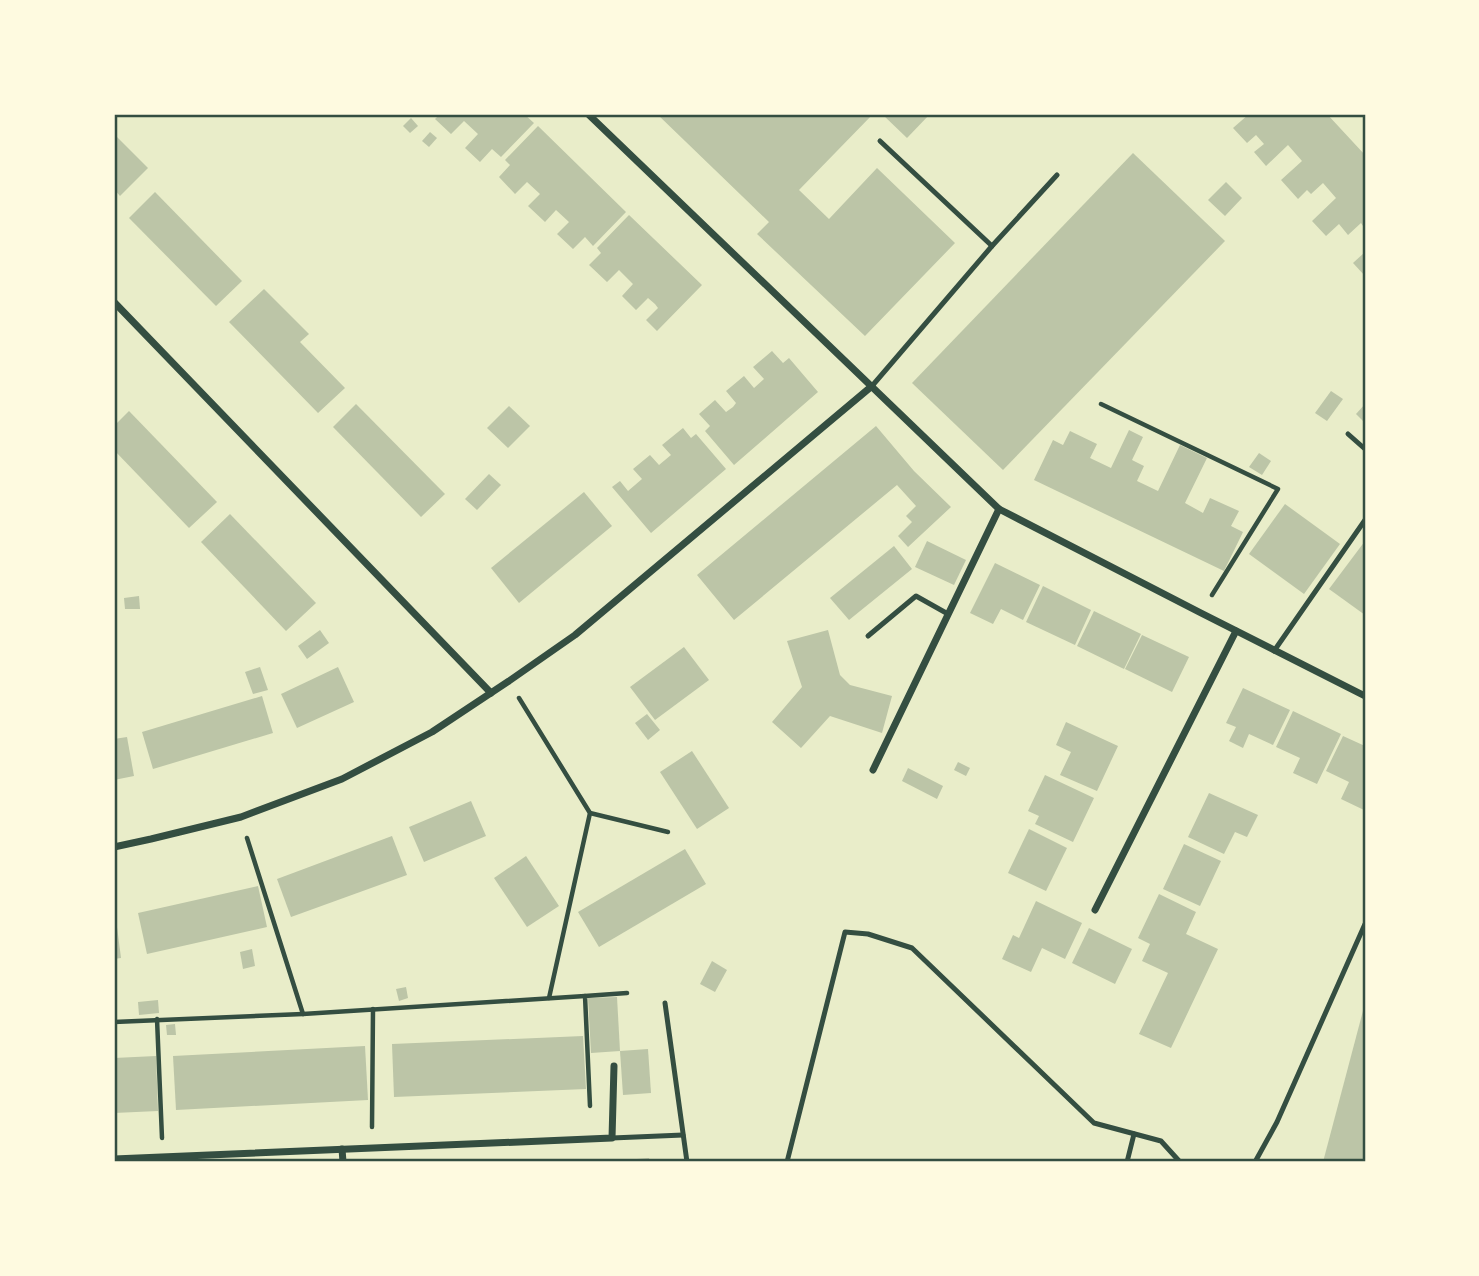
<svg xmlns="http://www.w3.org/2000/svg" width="1479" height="1276" font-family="Arial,sans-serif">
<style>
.building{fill:#bcc5a7}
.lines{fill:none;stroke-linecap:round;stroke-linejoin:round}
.path{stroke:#344e41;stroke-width:4.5}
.service{stroke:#344e41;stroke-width:5}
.minor{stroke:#344e41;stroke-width:7}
.neatline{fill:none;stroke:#344e41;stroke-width:2.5}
</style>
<rect width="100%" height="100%" fill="#e9edc9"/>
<!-- building -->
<g class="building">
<polygon points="440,114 524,114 534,123 501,157 492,149 480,162 465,148 478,134 464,121 451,134 435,119"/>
<polygon points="657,114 873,114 799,190 829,219 877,168 955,243 865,336 757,234 769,222"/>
<polygon points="882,114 930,114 907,138"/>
<polygon points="1249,114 1327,114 1365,155 1365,229 1361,223 1348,235 1339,224 1326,236 1312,221 1336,198 1323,183 1311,194 1307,190 1298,199 1281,180 1302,161 1288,145 1266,166 1254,152 1264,144 1256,135 1247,143 1233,128"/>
<polygon points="411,118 418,126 410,133 403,126"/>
<polygon points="538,126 626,212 593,246 585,237 573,249 557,234 569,222 556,210 545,222 528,206 540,194 527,182 515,194 499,177 510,165 505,160"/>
<polygon points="430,132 437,138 429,147 422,141"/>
<polygon points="114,134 148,168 120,196 114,189"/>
<polygon points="1133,153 1225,241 1003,470 912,383"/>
<polygon points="1226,182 1242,198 1225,216 1208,200"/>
<polygon points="155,192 242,281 216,306 129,218"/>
<polygon points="629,215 702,285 657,331 646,320 658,308 655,304 648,298 636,310 622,296 633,284 619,270 607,282 589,265 601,253 597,248"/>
<polygon points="1365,252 1365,276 1353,263"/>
<polygon points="264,289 309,334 300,342 345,388 318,413 229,322"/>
<polygon points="772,351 783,363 789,358 818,392 734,465 705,431 710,426 699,414 715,400 726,412 733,407 736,403 726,391 744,376 754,388 764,379 753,367"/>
<polygon points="1331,391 1343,399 1327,421 1315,413"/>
<polygon points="356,404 445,494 421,517 333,427"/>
<polygon points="1365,404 1365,423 1356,414"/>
<polygon points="509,406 530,426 508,448 487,428"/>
<polygon points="129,411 217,502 189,528 114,450 114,426"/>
<polygon points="876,426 914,471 951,507 908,547 898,536 912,522 906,516 916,506 897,485 734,620 697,575"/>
<polygon points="683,428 691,438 696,434 726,469 651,533 612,487 620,481 628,491 642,479 633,469 650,455 659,465 671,455 662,445"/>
<polygon points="1129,430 1143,437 1132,460 1144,466 1137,481 1158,491 1180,445 1207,458 1185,503 1203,513 1210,498 1239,511 1231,526 1243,532 1224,571 1034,480 1053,440 1063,445 1070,431 1097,444 1090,458 1111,468"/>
<polygon points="1259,453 1271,461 1262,475 1249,467"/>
<polygon points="489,474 501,485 477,510 465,499"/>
<polygon points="584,492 612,526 519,603 491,568"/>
<polygon points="1285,504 1340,544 1304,594 1249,554"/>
<polygon points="230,514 316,603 286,631 201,542"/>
<polygon points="927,541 966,560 954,585 915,567"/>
<polygon points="1365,541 1365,615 1329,589"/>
<polygon points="894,546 912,569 849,620 830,598"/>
<polygon points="995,563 1040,585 1023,620 1001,609 993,624 970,613"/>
<polygon points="1043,586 1091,610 1075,645 1026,622"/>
<polygon points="139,596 140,609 125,609 124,598"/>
<polygon points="1094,611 1141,634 1124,669 1077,646"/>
<polygon points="320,630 329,643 307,659 298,646"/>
<polygon points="828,630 840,675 850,685 892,696 882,733 830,716 801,748 772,722 802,687 787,641"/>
<polygon points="1142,635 1189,657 1172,692 1125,669"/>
<polygon points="684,647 709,680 655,720 630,687"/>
<polygon points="260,667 268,690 253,694 245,672"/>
<polygon points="338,667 354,702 297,728 281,694"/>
<polygon points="1243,688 1290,710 1273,745 1249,734 1243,748 1229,741 1236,727 1226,723"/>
<polygon points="262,696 273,733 153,769 142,732"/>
<polygon points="1293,711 1341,734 1317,784 1293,773 1300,758 1276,747"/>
<polygon points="647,714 660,730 648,740 635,723"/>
<polygon points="1066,722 1118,746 1097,791 1060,775 1071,752 1056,745"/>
<polygon points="1343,736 1365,746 1365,806 1364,810 1341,799 1349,782 1326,771"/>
<polygon points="127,737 134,776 114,780 114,739"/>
<polygon points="692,751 729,808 697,829 660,772"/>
<polygon points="958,762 970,768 966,776 954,770"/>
<polygon points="908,768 943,786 937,799 902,781"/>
<polygon points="1045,775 1094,798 1073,842 1035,824 1039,816 1028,811"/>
<polygon points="1209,793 1258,815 1247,837 1235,832 1224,854 1188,837"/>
<polygon points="471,801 486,836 424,862 409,827"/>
<polygon points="1029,829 1067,848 1046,891 1008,873"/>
<polygon points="392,836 407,875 291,917 277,879"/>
<polygon points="1184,844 1221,861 1200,906 1163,889"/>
<polygon points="685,849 706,884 599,947 578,912"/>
<polygon points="526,856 559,906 527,927 494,878"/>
<polygon points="258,886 267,927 147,954 138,913"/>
<polygon points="1159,894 1196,912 1186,934 1218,949 1171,1048 1139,1034 1168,973 1142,961 1150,944 1138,938"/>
<polygon points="1036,901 1082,923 1065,959 1042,948 1031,972 1002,959 1013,935 1019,938"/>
<polygon points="114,919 116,919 121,958 114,959"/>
<polygon points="1089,928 1132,949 1115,984 1072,963"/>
<polygon points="252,949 255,966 243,969 240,952"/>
<polygon points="712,961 727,970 715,992 700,984"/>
<polygon points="406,987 408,998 399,1001 396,989"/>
<polygon points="617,997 620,1051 591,1053 588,998"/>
<polygon points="158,1000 159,1013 139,1015 138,1002"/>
<polygon points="1364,1007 1365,1162 1323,1162"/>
<polygon points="175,1024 176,1035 167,1035 166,1025"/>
<polygon points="583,1036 586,1089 394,1097 392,1044"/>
<polygon points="365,1046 368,1100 176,1110 173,1056"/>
<polygon points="648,1049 651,1093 623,1095 620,1051"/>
<polygon points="156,1056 158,1111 114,1113 114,1058"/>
<polygon points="649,1158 650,1162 624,1162 624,1160"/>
</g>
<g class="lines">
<!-- path -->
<g class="path">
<polyline points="1101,404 1278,489 1212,595"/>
<polyline points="519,698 590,813 549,998"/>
<polyline points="590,813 668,832"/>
<polyline points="247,838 303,1014"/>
<polyline points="157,1019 162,1138"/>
<polyline points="114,1022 303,1014 585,996"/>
<polyline points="590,1106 585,996 627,993"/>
<polyline points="372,1127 373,1009"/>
</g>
<!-- service -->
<g class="service">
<polyline points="880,141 992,246"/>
<polyline points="872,386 992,246 1057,175"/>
<polyline points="1348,434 1365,449"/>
<polyline points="868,636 916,596 948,614"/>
<polyline points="1274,651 1365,520"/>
<polyline points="665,1003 687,1162"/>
<polyline points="612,1138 683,1135"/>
<polyline points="787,1162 845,932 868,934 912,948 1094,1123 1161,1141 1180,1162"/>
<polyline points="1127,1162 1134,1134"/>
<polyline points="1255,1162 1277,1122 1365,924"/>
</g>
<!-- minor -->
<g class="minor">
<polyline points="588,114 999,509 1201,613 1365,696"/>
<polyline points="114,302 491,693"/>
<polyline points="873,770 999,509"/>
<polyline points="114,847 151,839 241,817 342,779 432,732 509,681 575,635 872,386"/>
<polyline points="1095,910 1236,631"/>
<polyline points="342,1149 343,1162"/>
<polyline points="114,1159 612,1138 614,1066"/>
</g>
</g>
<!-- border -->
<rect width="1479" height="1276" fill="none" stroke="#fefae0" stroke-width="231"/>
<rect x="116" y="116" width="1248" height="1044" class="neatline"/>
</svg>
